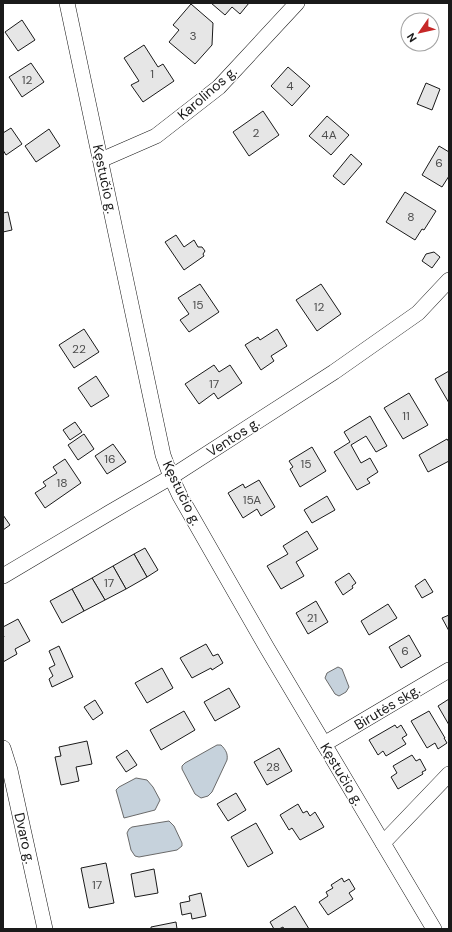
<svg xmlns="http://www.w3.org/2000/svg" width="452" height="932" font-family="'DM Sans',sans-serif">
<style>
.water{fill:#c6d2dc;stroke:#6a6a6a}
.building{fill:#e6e6e6;stroke:#1a1a1a}
.lines{fill:none;stroke-linecap:round;stroke-linejoin:round}
.minor-casing{stroke:#1a1a1a;stroke-width:16}
.minor{stroke:#fff;stroke-width:15}
.labels{text-anchor:middle;dominant-baseline:central;stroke-width:3;stroke-linejoin:round;paint-order:stroke}
.number-label{font-size:12px;fill:#4d4d4d}
.street-label{font-size:14px;fill:#1a1a1a;stroke:#fff}
</style>
<rect width="100%" height="100%" fill="#fff"/>
<!-- water -->
<g class="water">
<polygon points="338,667 342,669 349,687 346,692 339,696 335,694 325,678 327,673"/>
<path d="M 217,745 L 221,745 C 226,750 228,754 227,760 L 212,792 L 208,796 L 201,798 L 195,794 L 182,769 L 182,766 L 185,763 Z"/>
<polygon points="136,778 147,780 153,787 160,800 155,810 124,818 116,790 119,787"/>
<polygon points="169,821 174,826 182,843 182,846 177,850 139,857 135,856 131,850 127,833 129,829 132,827"/>
</g>
<!-- building -->
<g class="building">
<polygon points="211,3 249,3 240,14 232,7 225,15"/>
<polygon points="191,4 213,23 212,45 195,64 169,42 179,30 173,25"/>
<polygon points="22,20 35,40 18,51 5,32"/>
<polygon points="144,45 158,67 163,64 174,81 143,102 131,85 139,81 124,58"/>
<polygon points="31,63 44,82 22,97 9,77"/>
<polygon points="288,67 310,86 292,106 271,86"/>
<polygon points="426,83 440,89 432,110 417,104"/>
<polygon points="263,111 279,135 249,156 233,132"/>
<polygon points="327,116 349,135 331,155 309,136"/>
<polygon points="11,128 22,144 6,155 3,150 3,133"/>
<polygon points="49,129 60,146 36,162 25,146"/>
<polygon points="439,146 449,152 449,176 442,187 422,175"/>
<polygon points="351,154 362,164 344,185 333,176"/>
<polygon points="405,192 436,211 424,230 422,229 415,240 386,222"/>
<polygon points="8,212 12,230 3,232 3,213"/>
<polygon points="176,235 184,247 194,240 198,247 202,247 205,251 203,254 204,256 184,270 165,242"/>
<polygon points="434,252 440,257 432,268 422,261 426,254"/>
<polygon points="200,284 219,312 189,332 180,320 189,314 178,298"/>
<polygon points="321,284 341,314 317,331 296,300"/>
<polygon points="84,329 99,352 74,368 59,345"/>
<polygon points="277,329 287,346 271,356 274,361 261,370 245,345 258,337 260,340"/>
<polygon points="214,365 219,372 230,365 242,383 218,399 214,393 199,404 185,384"/>
<polygon points="449,371 449,403 435,379"/>
<polygon points="96,376 109,396 91,407 78,388"/>
<polygon points="409,393 428,425 403,439 384,408"/>
<polygon points="370,416 387,446 376,452 366,436 351,445 361,463 370,458 378,472 367,479 370,483 357,490 334,452 350,442 344,432"/>
<polygon points="75,422 82,432 70,440 63,430"/>
<polygon points="84,434 94,449 78,460 68,445"/>
<polygon points="447,439 449,442 449,461 428,472 419,455"/>
<polygon points="113,444 126,462 107,474 95,456"/>
<polygon points="312,447 326,471 300,487 290,469 293,467 289,461"/>
<polygon points="65,459 81,483 45,508 35,493 46,486 43,482 57,473 53,467"/>
<polygon points="259,480 275,507 261,516 257,509 243,518 228,493 243,484 245,488"/>
<polygon points="327,496 335,510 312,523 304,510"/>
<polygon points="3,515 10,525 3,530"/>
<polygon points="307,531 318,549 296,562 304,576 281,589 267,566 288,554 283,546"/>
<polygon points="145,548 158,570 147,577 134,554"/>
<polygon points="134,554 147,577 126,589 113,566"/>
<polygon points="113,566 126,589 105,600 92,578"/>
<polygon points="349,573 356,583 352,586 353,588 343,595 335,582"/>
<polygon points="92,578 105,600 84,611 72,589"/>
<polygon points="425,579 433,592 422,598 415,586"/>
<polygon points="72,589 84,611 62,623 50,601"/>
<polygon points="316,601 328,622 308,634 296,613"/>
<polygon points="388,604 397,618 369,635 361,621"/>
<polygon points="449,615 449,631 442,618"/>
<polygon points="18,619 30,641 15,649 17,654 3,662 3,638 4,637 3,634 3,627"/>
<polygon points="409,635 421,656 401,668 389,647"/>
<polygon points="206,644 213,656 218,654 223,663 212,670 211,668 192,678 180,658"/>
<polygon points="59,646 73,677 52,687 49,679 53,676 49,668 55,665 49,651"/>
<polygon points="162,668 173,688 147,703 135,683"/>
<polygon points="229,688 240,707 215,721 204,702"/>
<polygon points="449,699 449,725 438,706"/>
<polygon points="95,700 103,713 93,720 84,707"/>
<polygon points="184,711 195,730 161,750 150,730"/>
<polygon points="429,711 445,738 444,738 447,743 438,749 435,743 427,748 411,721"/>
<polygon points="395,725 397,728 401,725 407,735 402,738 406,744 386,756 383,751 378,755 369,740"/>
<polygon points="87,741 92,764 76,767 79,781 61,785 55,757 61,756 59,747"/>
<polygon points="279,748 292,771 267,785 254,762"/>
<polygon points="127,750 137,765 126,772 116,757"/>
<polygon points="412,755 416,761 420,759 426,770 422,772 423,774 398,789 391,777 397,773 393,766"/>
<polygon points="236,793 246,810 228,821 217,804"/>
<polygon points="298,804 303,813 307,811 310,816 315,812 324,827 300,840 292,828 289,830 280,815"/>
<polygon points="256,823 273,853 248,867 231,837"/>
<polygon points="106,863 114,903 89,908 81,868"/>
<polygon points="154,869 158,893 135,897 131,874"/>
<polygon points="342,878 344,882 349,879 355,889 349,893 353,899 328,915 319,902 328,896 326,892 333,888 331,885"/>
<polygon points="201,893 206,916 192,919 191,913 182,915 180,903 190,901 189,896"/>
<polygon points="295,906 309,929 284,929 283,927 279,929 274,929 270,922"/>
<polygon points="176,922 177,929 151,929 151,927"/>
</g>
<g class="lines">
<defs>
<g id="minor">
<polyline points="67,3 163,455 171,477 180,496 267,648 434,929"/>
<polyline points="101,160 156,136 219,87 297,3"/>
<polyline points="3,576 109,513 171,477 334,372 418,313 449,280"/>
<polyline points="324,744 449,670"/>
<polyline points="3,748 10,770 45,929"/>
<polyline points="383,843 449,774"/>
</g>
</defs>
<!-- minor casing -->
<use href="#minor" class="minor-casing"/>
<!-- minor -->
<use href="#minor" class="minor"/>
</g>
<g class="labels">
<!-- number labels -->
<g class="number-label">
<text x="193" y="36">3</text>
<text x="152" y="74">1</text>
<text x="27" y="80">12</text>
<text x="290" y="86">4</text>
<text x="256" y="133">2</text>
<text x="329" y="135">4A</text>
<text x="439" y="163">6</text>
<text x="411" y="217">8</text>
<text x="198" y="305">15</text>
<text x="319" y="307">12</text>
<text x="79" y="349">22</text>
<text x="214" y="384">17</text>
<text x="406" y="416">11</text>
<text x="110" y="459">16</text>
<text x="306" y="464">15</text>
<text x="62" y="483">18</text>
<text x="252" y="500">15A</text>
<text x="109" y="583">17</text>
<text x="312" y="618">21</text>
<text x="405" y="651">6</text>
<text x="273" y="767">28</text>
<text x="97" y="885">17</text>
</g>
<!-- street labels -->
<g class="street-label">
<text transform="translate(207 93) rotate(-41)">Karolinos g.</text>
<text transform="translate(105 179) rotate(78)">Kęstučio g.</text>
<text transform="translate(233 437) rotate(-33)">Ventos g.</text>
<text transform="translate(182 493) rotate(64)">Kęstučio g.</text>
<text transform="translate(387 707) rotate(-31)">Birutės skg.</text>
<text transform="translate(342 774) rotate(59)">Kęstučio g.</text>
<text transform="translate(25 838) rotate(77)">Dvaro g.</text>
</g>
</g>
<!-- border -->
<rect width="452" height="932" fill="none" stroke="#1a1a1a" stroke-width="8"/>
<!-- north arrow -->
<g transform="translate(420 32) rotate(236)"><circle r="19" fill="#ffffff" stroke="#a3a3a3"/>
<path d="M0-3L7 15L0 10L-7 15Z" fill="#c62828"/>
<text y="-6" font-size="11" font-weight="bold" text-anchor="middle" fill="#1a1a1a">N</text>
</g>
</svg>
